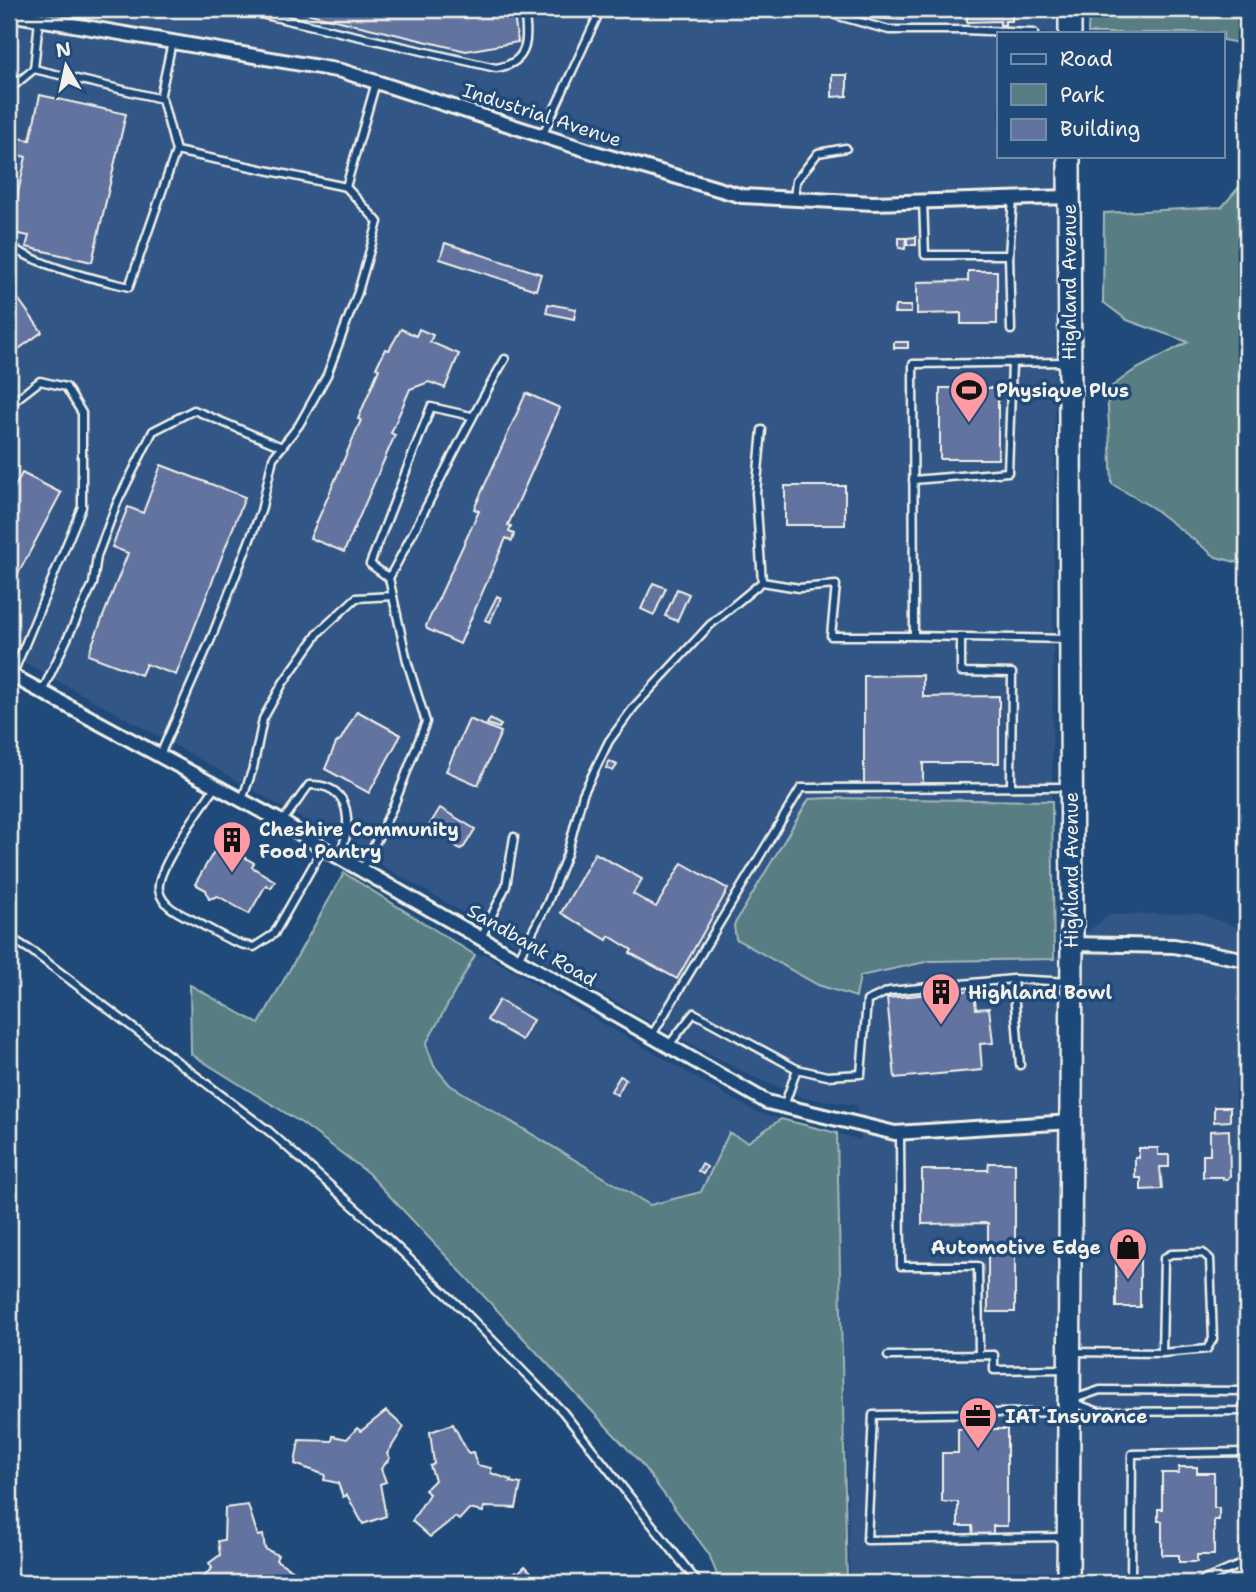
<svg xmlns="http://www.w3.org/2000/svg" width="1256" height="1592" font-family="'Shantell Sans',sans-serif">
<style>
.built{fill:#335685}
.green{fill:#587e84;stroke:#a6b8b6;stroke-width:2}
.building{fill:#6373a0;stroke:#f4f1e8;stroke-width:2}
.lines{fill:none;stroke-linecap:round;stroke-linejoin:round}
.lane-casing{stroke:#f4f1e8;stroke-width:11}
.street-casing{stroke:#f4f1e8;stroke-width:18}
.highway-casing{stroke:#f4f1e8;stroke-width:26}
.lane{stroke:#1f4a7a;stroke-width:6}
.street{stroke:#1f4a7a;stroke-width:12}
.highway{stroke:#1f4a7a;stroke-width:21}
.labels{text-anchor:middle;dominant-baseline:central;stroke-width:7;stroke-linejoin:round;paint-order:stroke}
.street-label{font-size:19px;fill:#f4f1e8;stroke:#1f4a7a}
.poi-label{font-size:19px;font-weight:bold;fill:#f4f1e8;stroke:#1f4a7a;text-anchor:start}
</style>
<rect width="100%" height="100%" fill="#1f4a7a"/>
<filter id="ink" filterUnits="userSpaceOnUse"><feTurbulence type="fractalNoise" baseFrequency=".0143" numOctaves="2"/><feDisplacementMap in="SourceGraphic" scale="14" xChannelSelector="R" yChannelSelector="G"/><feConvolveMatrix kernelMatrix="1 2 1 2 8 2 1 2 1" color-interpolation-filters="sRGB"/></filter>
<g filter="url(#ink)">
<!-- built -->
<g class="built">
<polygon points="9,9 1059,9 1059,33 999,33 999,156 1057,156 1052,801 1054,958 1109,915 1198,913 1247,931 1247,1583 850,1583 837,1133 861,1140 857,1105 804,1098 751,1076 657,1026 203,761 9,654"/>
<polygon points="484,954 754,1111 781,1119 748,1143 729,1133 701,1192 651,1205 450,1085 434,1066 426,1044 475,955"/>
</g>
<!-- green -->
<g class="green">
<polygon points="1089,9 1145,9 1247,14 1247,45 1223,40 1223,33 1088,33"/>
<polygon points="1247,185 1247,565 1216,557 1153,508 1112,484 1107,390 1133,371 1188,342 1127,320 1103,302 1104,213 1222,207 1240,186"/>
<polygon points="831,798 1052,801 1054,959 930,961 860,976 856,997 818,985 736,939 734,925 809,799"/>
<polygon points="344,873 475,955 426,1044 434,1066 450,1085 650,1205 701,1192 729,1133 748,1142 781,1119 837,1133 847,1583 720,1583 709,1554 639,1461 368,1173 303,1124 191,1054 190,985 259,1024"/>
</g>
<!-- building -->
<g class="building">
<polygon points="289,9 513,9 518,42 466,51"/>
<polygon points="870,9 905,9 904,20 870,18"/>
<polygon points="967,9 1015,9 1015,10 1012,10 1012,21 1005,21 1005,25 1000,25 1000,21 967,22"/>
<polygon points="832,75 847,75 847,96 832,97"/>
<polygon points="1238,77 1247,77 1247,93 1237,93"/>
<polygon points="40,95 126,114 92,262 26,247 29,236 9,232 26,157 14,154 18,138 30,140"/>
<polygon points="916,237 916,245 907,245 907,238"/>
<polygon points="899,238 906,238 905,249 899,248"/>
<polygon points="445,243 541,274 536,290 440,259"/>
<polygon points="968,271 997,271 997,324 961,324 961,313 917,314 917,282 968,281"/>
<polygon points="17,297 42,332 9,356 9,303"/>
<polygon points="548,304 576,309 574,319 546,313"/>
<polygon points="895,306 911,306 911,313 894,313"/>
<polygon points="401,329 416,336 419,329 433,335 430,342 459,354 445,388 429,382 410,389 391,433 395,435 344,552 310,538 361,420 358,419 379,369 376,368 385,349 389,350"/>
<rect x="894" y="342" width="14" height="6"/>
<rect x="940" y="388" width="58" height="71"/>
<polygon points="526,393 560,408 508,525 511,526 509,532 514,534 512,541 506,538 460,644 427,629 426,626 479,511 474,509"/>
<polygon points="161,465 245,497 176,675 146,664 141,675 88,655 128,553 112,547 128,507 143,513"/>
<polygon points="22,473 61,493 17,576 15,575 9,587 9,498"/>
<rect x="785" y="486" width="60" height="39"/>
<polygon points="653,583 666,588 654,615 641,609"/>
<polygon points="677,589 689,594 677,621 665,616"/>
<polygon points="497,596 501,598 490,622 485,620"/>
<polygon points="923,675 923,697 999,696 999,763 923,763 923,785 864,785 864,676"/>
<polygon points="357,711 401,735 369,793 325,769 336,743 341,739"/>
<polygon points="469,719 501,732 478,785 446,771"/>
<polygon points="490,719 501,725 499,728 487,724"/>
<polygon points="609,761 617,765 613,771 606,768"/>
<polygon points="440,808 475,829 464,847 460,849 429,826"/>
<polygon points="226,847 254,863 252,867 275,881 271,888 266,885 249,914 218,896 209,899 206,890 195,884 216,848 223,851"/>
<polygon points="595,853 642,879 633,894 656,907 682,863 728,889 677,979 630,953 632,950 609,936 607,940 561,913"/>
<polygon points="974,990 976,1009 989,1008 993,1043 980,1044 982,1070 895,1078 887,998"/>
<polygon points="499,1000 533,1020 522,1040 487,1020"/>
<polygon points="620,1076 626,1079 617,1095 611,1091"/>
<polygon points="1214,1107 1230,1107 1230,1121 1214,1122"/>
<polygon points="1229,1130 1230,1176 1227,1179 1223,1179 1223,1177 1203,1177 1203,1155 1210,1155 1210,1131"/>
<polygon points="1139,1148 1158,1148 1158,1155 1169,1155 1169,1167 1160,1167 1162,1189 1141,1190 1141,1178 1135,1178 1135,1158 1139,1158"/>
<polygon points="989,1163 1015,1163 1015,1312 988,1312 988,1223 922,1224 922,1170 988,1170"/>
<polygon points="702,1164 707,1167 703,1174 698,1171"/>
<polygon points="1128,1244 1137,1244 1136,1250 1128,1250"/>
<rect x="1116" y="1254" width="24" height="53"/>
<polygon points="386,1411 404,1427 387,1454 390,1458 381,1469 386,1482 380,1484 386,1516 363,1524 347,1495 343,1497 338,1483 324,1480 325,1475 295,1464 299,1440 332,1441 333,1436 347,1439 357,1428 361,1431"/>
<polygon points="453,1424 468,1453 473,1452 477,1465 491,1468 491,1473 511,1480 510,1482 521,1484 516,1508 484,1507 483,1512 469,1509 459,1520 455,1517 430,1537 412,1521 429,1494 425,1490 435,1480 430,1466 434,1464 430,1432"/>
<polygon points="958,1429 1007,1429 1007,1526 993,1526 993,1536 973,1536 972,1526 958,1526 958,1502 942,1502 942,1453 958,1453"/>
<polygon points="1179,1467 1197,1467 1197,1473 1214,1473 1214,1508 1219,1508 1219,1520 1214,1520 1214,1555 1197,1555 1197,1562 1179,1562 1179,1555 1162,1555 1162,1521 1158,1521 1158,1509 1162,1509 1162,1473 1179,1473"/>
<polygon points="248,1505 258,1536 263,1535 265,1549 278,1555 276,1560 304,1577 301,1583 197,1583 212,1568 209,1563 220,1555 218,1541 224,1540 225,1508"/>
<polygon points="525,1566 542,1583 501,1583 516,1571 518,1573"/>
</g>
<g class="lines">
<defs>
<g id="lane">
<path d="M 239,9 L 496,68 C 531,63 528,37 524,9"/>
<polyline points="835,15 889,30 964,30 1034,33"/>
<polyline points="34,69 162,99 176,151 346,187 378,222 358,292 327,375 299,425 273,458 261,511 211,639 160,755"/>
<polyline points="9,98 11,88 34,69 39,20"/>
<polyline points="160,98 172,42"/>
<polyline points="542,136 601,9"/>
<polyline points="346,187 376,82"/>
<polyline points="794,199 796,181 818,153 846,148"/>
<polyline points="923,201 925,255 1009,255"/>
<path d="M 9,246 C 45,268 88,277 129,287 L 176,151"/>
<polyline points="1011,330 1009,255 1013,199"/>
<polyline points="1067,362 913,364 914,636 1069,639"/>
<polyline points="9,405 40,381 66,387 82,413 82,507 12,676"/>
<polyline points="762,430 756,493 762,582 799,588 836,585 831,636 914,636"/>
<polyline points="913,480 1008,472 1012,363"/>
<polyline points="389,578 370,564 431,407 471,416"/>
<polyline points="961,637 961,672 1012,673 1011,787"/>
<polyline points="42,692 93,584 97,556 117,503 153,431 194,410 282,447"/>
<path d="M 215,787 C 203,806 155,870 159,890 C 162,907 181,914 195,921 C 214,931 232,944 254,947 L 274,934 L 323,848"/>
<polyline points="242,800 253,768 263,719 283,683 319,632 356,598 393,596"/>
<path d="M 282,822 L 309,785 C 337,784 349,800 347,829 C 347,837 342,848 339,856"/>
<path d="M 362,870 L 394,805 L 426,722 L 407,661 L 389,578 C 429,505 463,430 505,359"/>
<polyline points="9,937 32,951 270,1132 361,1213 461,1308 563,1412 698,1583"/>
<polyline points="481,938 506,886 514,837"/>
<polyline points="518,959 547,904 567,854 583,794 609,741 634,707 710,625 762,582"/>
<polyline points="1013,979 1020,1065"/>
<polyline points="652,1035 801,788 1069,787"/>
<polyline points="669,1045 694,1013 797,1069 827,1076 861,1074 867,1001 889,991 1013,979 1070,982"/>
<polyline points="784,1106 797,1069"/>
<polyline points="900,1133 901,1266 978,1266 979,1355"/>
<polyline points="1071,1352 1162,1353 1164,1258 1171,1254 1203,1253 1210,1259 1213,1339 1207,1349 1162,1353"/>
<polyline points="888,1356 994,1355 994,1370 1067,1369"/>
<polyline points="1246,1391 1243,1410 1247,1417"/>
<polyline points="1074,1399 1100,1390 1247,1391"/>
<polyline points="1074,1403 1099,1412 1247,1411"/>
<polyline points="1063,1537 867,1540 873,1415 1065,1412"/>
<polyline points="1131,1583 1132,1454 1247,1452"/>
<polyline points="1198,1583 1244,1563 1247,1429"/>
</g>
<g id="street">
<polyline points="9,14 342,71 596,153 742,196 873,203 1068,197"/>
<polyline points="9,674 282,822 323,848 767,1102 895,1133 1071,1122"/>
<polyline points="1072,944 1174,946 1247,960"/>
</g>
<g id="highway">
<polyline points="1070,33 1070,9"/>
<polyline points="1068,1583 1072,944 1069,156"/>
</g>
</defs>
<!-- lane casing -->
<use href="#lane" class="lane-casing"/>
<!-- street casing -->
<use href="#street" class="street-casing"/>
<!-- highway casing -->
<use href="#highway" class="highway-casing"/>
<!-- lane -->
<use href="#lane" class="lane"/>
<!-- street -->
<use href="#street" class="street"/>
<!-- highway -->
<use href="#highway" class="highway"/>
</g>
</g>
<!-- icons -->
<defs>
<symbol id="stadium-pin" viewBox="-11 -11 22 30"><path d="M0 17L-7.5 6A9.5 9.5 0 1 1 7.5 6Z" fill="#ff9aa2" stroke="#1f4a7a"/><path d="M0-5a6.5 5 0 1 0 0 10a6.5 5 0 1 0 0-10ZM-3.5-1.8h7v3.6h-7Z" fill="#111"/></symbol>
<symbol id="building-pin" viewBox="-11 -11 22 30"><path d="M0 17L-7.5 6A9.5 9.5 0 1 1 7.5 6Z" fill="#ff9aa2" stroke="#1f4a7a"/><path d="M-4-6H4V6H1V3H-1V6H-4ZM-2.5-4.3h1.7v1.8h-1.7ZM.8-4.3h1.7v1.8H.8ZM-2.5-1h1.7V.8h-1.7ZM.8-1h1.7V.8H.8Z" fill="#111"/></symbol>
<symbol id="shop-pin" viewBox="-11 -11 22 30"><path d="M0 17L-7.5 6A9.5 9.5 0 1 1 7.5 6Z" fill="#ff9aa2" stroke="#1f4a7a"/><path d="M-5-2.5h2.3a2.7 3.5 0 0 1 5.4 0H5L5.5 6h-11ZM-1.5-2.5h3a1.5 2.3 0 0 0-3 0Z" fill="#111"/></symbol>
<symbol id="office-pin" viewBox="-11 -11 22 30"><path d="M0 17L-7.5 6A9.5 9.5 0 1 1 7.5 6Z" fill="#ff9aa2" stroke="#1f4a7a"/><path d="M-6-3h4V-5.5h4V-3h4V5H-6ZM-1-4.5V-3h2v-1.5ZM-6 0V1H6V0Z" fill="#111"/></symbol>
</defs>
<g fill-rule="evenodd">
<use href="#stadium-pin" x="947" y="368" width="44" height="60"/>
<use href="#building-pin" x="210" y="818" width="44" height="60"/>
<use href="#building-pin" x="919" y="970" width="44" height="60"/>
<use href="#shop-pin" x="1106" y="1225" width="44" height="60"/>
<use href="#office-pin" x="956" y="1394" width="44" height="60"/>
</g>
<g class="labels">
<!-- street labels -->
<g class="street-label">
<text transform="translate(542 115) rotate(18)">Industrial Avenue</text>
<text transform="translate(1069 282) rotate(-90)">Highland Avenue</text>
<text transform="translate(1071 870) rotate(-90)">Highland Avenue</text>
<text transform="translate(532 945) rotate(30)">Sandbank Road</text>
</g>
<!-- poi labels -->
<g class="poi-label">
<text x="996" y="390">Physique Plus</text>
<text x="259" y="829">Cheshire Community<tspan x="259" dy="22">Food Pantry</tspan></text>
<text x="968" y="992">Highland Bowl</text>
<text x="1101" y="1247" text-anchor="end">Automotive Edge</text>
<text x="1005" y="1416">IAT Insurance</text>
</g>
</g>
<!-- margin -->
<rect width="1256" height="1592" fill="none" stroke="#1f4a7a" stroke-width="35"/>
<rect x="18" y="18" width="1221" height="1557" fill="none" stroke="#f4f1e8" stroke-width="2.5" filter="url(#ink)"/>
<!-- legend -->
<rect x="997" y="32" width="228" height="126" fill="#1f4a7a" stroke="#748da6" stroke-width="2"/>
<rect x="1011" y="54" width="35" height="10" fill="#1f4a7a" stroke="#748da6" stroke-width="2"/>
<text x="1060" y="66" font-size="21" fill="#f4f1e8">Road</text>
<rect x="1011" y="84" width="35" height="21" fill="#587e84" stroke="#748da6" stroke-width="2"/>
<text x="1060" y="102" font-size="21" fill="#f4f1e8">Park</text>
<rect x="1011" y="119" width="35" height="21" fill="#6373a0" stroke="#748da6" stroke-width="2"/>
<text x="1060" y="136" font-size="21" fill="#f4f1e8">Building</text>
<!-- north arrow -->
<g transform="translate(66 66) rotate(351)" stroke="#1f4a7a" stroke-width="5" paint-order="stroke">
<path d="M0-5L12 26L0 18L-12 26Z" fill="#f4f1e8"/>
<text y="-10" font-size="19" font-weight="bold" text-anchor="middle" fill="#f4f1e8">N</text>
</g>
</svg>
